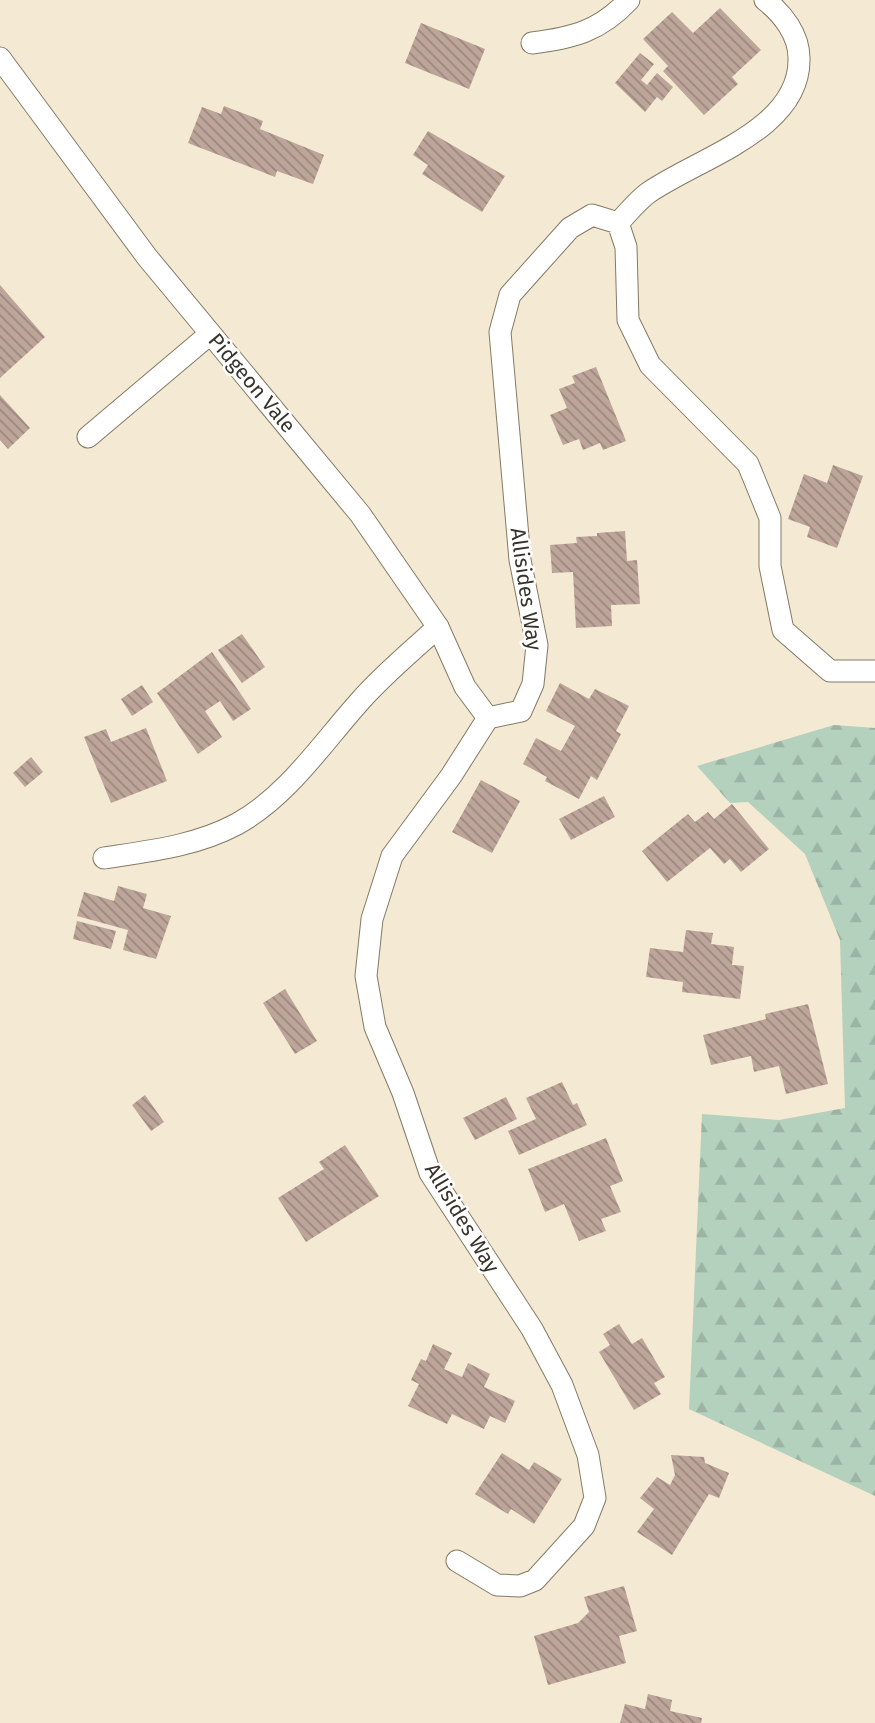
<svg xmlns="http://www.w3.org/2000/svg" width="875" height="1723" font-family="'Fira Sans',sans-serif">
<style>
.forest{fill:url(#forest-firs)}
.building{fill:url(#building-back-hatch)}
.lines{fill:none;stroke-linecap:round;stroke-linejoin:round}
.street-casing{stroke:#847a66;stroke-width:23}
.street{stroke:#fff;stroke-width:21}
.labels{text-anchor:middle;dominant-baseline:central;stroke-width:5;stroke-linejoin:round;paint-order:stroke}
.street-label{font-size:21px;fill:#37332a;stroke:#fff}
</style>
<defs>
<pattern id="forest-firs" width="22" height="20" patternUnits="userSpaceOnUse" patternTransform="scale(1.75)"><rect width="22" height="20" fill="#b3d1bd"/><path d="M5 1l3.5 6h-7zM16 11l3.5 6h-7z" fill="#9bb4a3"/></pattern>
<pattern id="building-back-hatch" width="6" height="6" patternUnits="userSpaceOnUse" patternTransform="scale(1.75)"><rect width="6" height="6" fill="#bda59a"/><path d="M-1 5l2 2M0 0l6 6M5-1l2 2" fill="none" stroke="#9a877e"/></pattern>
</defs>
<rect width="100%" height="100%" fill="#f4e9d2"/>
<!-- forest -->
<polygon class="forest" points="834,725 875,728 875,1496 689,1409 702,1114 779,1120 845,1108 840,940 805,854 748,802 730,803 697,766"/>
<!-- building -->
<g class="building">
<polygon points="720,8 761,50 732,77 738,84 704,115 663,71 668,66 643,39 672,12 693,33"/>
<polygon points="421,23 485,49 469,89 405,63"/>
<polygon points="640,53 654,64 641,80 647,85 657,73 673,87 662,101 657,97 645,112 615,83"/>
<polygon points="224,106 263,121 260,129 324,155 313,184 277,171 275,177 188,143 202,107 221,114"/>
<polygon points="428,131 505,176 482,212 422,174 428,165 413,155"/>
<polygon points="0,285 45,337 0,378"/>
<polygon points="596,367 626,441 603,450 600,443 583,450 579,439 563,445 550,415 567,408 559,389 575,383 572,376"/>
<polygon points="0,395 30,428 8,449 0,440"/>
<polygon points="833,465 863,476 837,548 807,537 810,527 788,519 804,474 827,483"/>
<polygon points="625,531 627,561 637,560 640,604 611,605 612,626 576,628 573,572 552,573 550,545 577,543 576,537 597,536 597,533"/>
<polygon points="242,634 265,667 242,683 218,650"/>
<polygon points="212,652 251,709 233,721 220,701 205,711 222,737 198,754 157,693"/>
<polygon points="560,683 589,699 595,689 629,706 616,731 621,734 597,780 591,776 579,799 545,781 547,777 523,764 536,738 561,751 575,726 546,711"/>
<polygon points="142,685 153,702 132,716 121,699"/>
<polygon points="146,728 167,781 111,803 84,737 106,729 111,742"/>
<polygon points="31,757 43,772 25,787 13,773"/>
<polygon points="481,780 520,801 492,853 452,832"/>
<polygon points="604,796 615,817 571,840 559,819"/>
<polygon points="732,804 769,849 741,872 730,859 724,864 710,848 667,882 642,851 688,814 695,822 708,812 714,819"/>
<polygon points="118,886 147,894 143,908 171,916 156,959 123,950 128,930 77,916 84,892 114,901"/>
<polygon points="77,921 116,931 111,949 73,939"/>
<polygon points="686,930 713,933 711,944 734,947 732,965 744,966 740,999 682,992 683,982 646,977 650,948 683,952"/>
<polygon points="285,989 317,1041 295,1054 263,1003"/>
<polygon points="808,1004 828,1084 786,1094 779,1066 754,1072 751,1056 711,1065 703,1035 766,1019 765,1014"/>
<polygon points="562,1082 573,1105 577,1103 587,1125 519,1155 508,1131 536,1119 526,1098"/>
<polygon points="145,1095 164,1122 151,1131 132,1105"/>
<polygon points="506,1097 517,1119 475,1140 463,1118"/>
<polygon points="606,1138 623,1181 610,1186 621,1212 601,1219 606,1231 579,1241 564,1204 545,1212 528,1169"/>
<polygon points="345,1145 379,1196 306,1242 278,1198 324,1169 319,1162"/>
<polygon points="619,1324 632,1344 642,1338 665,1377 654,1383 661,1394 634,1410 599,1352 610,1345 603,1334"/>
<polygon points="433,1344 452,1353 444,1369 462,1377 468,1363 490,1374 484,1387 515,1401 505,1423 490,1416 484,1429 452,1414 447,1424 408,1406 419,1384 411,1380 421,1359 426,1361"/>
<polygon points="502,1453 529,1470 534,1462 562,1479 534,1524 511,1509 508,1514 475,1494"/>
<polygon points="671,1455 704,1457 705,1463 729,1473 719,1498 709,1494 672,1555 637,1532 654,1509 640,1498 657,1477 670,1485 675,1475"/>
<polygon points="624,1586 637,1631 619,1636 626,1663 548,1685 534,1636 578,1623 589,1612 584,1597"/>
<polygon points="648,1694 672,1700 670,1711 702,1718 701,1723 620,1723 625,1704 645,1709"/>
</g>
<g class="lines">
<defs>
<g id="street">
<path d="M 532,43 C 573,38 600,31 629,0"/>
<polyline points="0,58 147,257 360,514 438,627 465,687 488,718"/>
<path d="M 618,223 C 627,214 637,201 648,193 C 698,158 801,130 799,58 C 799,35 783,14 765,0"/>
<polyline points="88,437 210,334"/>
<path d="M 104,858 C 150,851 196,846 237,824 C 288,796 323,742 361,700 C 384,674 412,651 438,627"/>
<polyline points="457,1561 497,1585 520,1586 535,1580 584,1526 595,1498 588,1455 562,1385 532,1329 430,1173 403,1093 375,1027 366,976 372,919 392,856 451,776 488,718 521,711 533,684 537,645 520,560 500,332 510,295 570,228 592,215 618,223 626,247 628,320 650,365 748,464 770,518 770,566 783,630 830,671 875,671"/>
</g>
</defs>
<!-- street casing -->
<use href="#street" class="street-casing"/>
<!-- street -->
<use href="#street" class="street"/>
</g>
<g class="labels">
<!-- street labels -->
<g class="street-label">
<text transform="translate(252 383) rotate(50)">Pidgeon Vale</text>
<text transform="translate(526 589) rotate(82)">Allisides Way</text>
<text transform="translate(462 1218) rotate(59)">Allisides Way</text>
</g>
</g>
</svg>
